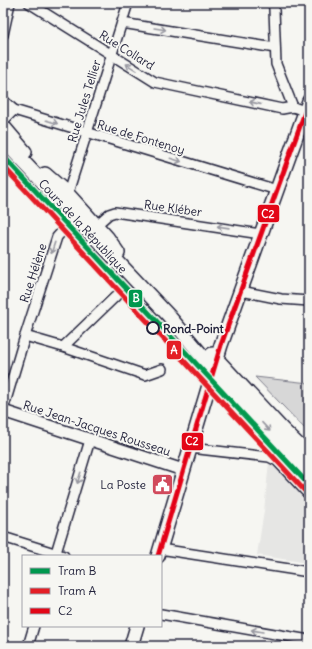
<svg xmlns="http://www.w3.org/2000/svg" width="312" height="649" font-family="Delius,sans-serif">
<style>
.built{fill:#e6e6e4}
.green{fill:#d7d7d7;stroke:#7c7c89}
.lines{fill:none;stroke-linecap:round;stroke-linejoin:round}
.minor-casing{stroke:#22223b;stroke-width:12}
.tertiary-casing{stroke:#22223b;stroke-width:14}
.secondary-casing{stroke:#22223b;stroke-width:16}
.minor{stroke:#f6f6f2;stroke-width:9}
.tertiary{stroke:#f6f6f2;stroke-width:11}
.secondary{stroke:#f6f6f2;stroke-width:13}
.bus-1-casing{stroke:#f6f6f2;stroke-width:8}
.bus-1{stroke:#e30616;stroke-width:5}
.tram-1-casing{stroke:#f6f6f2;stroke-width:8}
.tram-2-casing{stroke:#f6f6f2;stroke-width:8}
.tram-1{stroke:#00984e;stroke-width:5}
.tram-2{stroke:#e41e25;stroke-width:5}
.oneway{stroke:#9797a0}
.stop-dot{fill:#f6f6f2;stroke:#22223b;stroke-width:2}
.labels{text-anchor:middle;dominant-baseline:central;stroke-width:4;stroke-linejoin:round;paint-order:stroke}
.street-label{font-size:12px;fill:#22223b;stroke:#f6f6f2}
.stop-label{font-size:12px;font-weight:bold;fill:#22223b;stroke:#f6f6f2;text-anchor:start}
.poi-label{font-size:12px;fill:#22223b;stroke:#f6f6f2;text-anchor:end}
.line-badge{stroke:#f6f6f2;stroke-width:1.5}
.badge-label{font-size:11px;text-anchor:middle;font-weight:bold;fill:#fff}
</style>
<rect width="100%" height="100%" fill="#f6f6f2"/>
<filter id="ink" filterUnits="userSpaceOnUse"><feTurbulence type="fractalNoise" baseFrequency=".025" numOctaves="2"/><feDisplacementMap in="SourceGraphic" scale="8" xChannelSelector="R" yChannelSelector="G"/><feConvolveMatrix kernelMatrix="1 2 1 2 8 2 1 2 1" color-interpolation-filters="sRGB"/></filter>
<g filter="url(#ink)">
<!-- built -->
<polygon class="built" points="269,462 271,463 309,503 308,563 257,555 264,511"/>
<!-- green -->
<g class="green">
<polygon points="255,377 309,383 309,433"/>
<polygon points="231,398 309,481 309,492 224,401"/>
</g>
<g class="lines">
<defs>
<g id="minor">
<polyline points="29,3 155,82 282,109 293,107"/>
<polyline points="273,3 274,9 276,64 293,107 305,111"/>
<polyline points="122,23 275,48"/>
<polyline points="3,35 10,3"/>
<polyline points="3,100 14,110 277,190"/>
<polyline points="302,119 309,128"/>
<polyline points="3,121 14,110"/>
<polyline points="66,199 128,3"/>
<polyline points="92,229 109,214 115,212 261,234"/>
<polyline points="241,291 281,299 309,301"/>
<polyline points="25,336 63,347 145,375 162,369"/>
<polyline points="63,347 116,296"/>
<polyline points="3,410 25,336 57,237 75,217"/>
<polyline points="190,448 269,457 277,461 309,495"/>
<polyline points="3,537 64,556"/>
<polyline points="160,549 309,572"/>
<polyline points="55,556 90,440"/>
<polyline points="161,614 309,640"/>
<polyline points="28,646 34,626"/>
</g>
<polyline id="tertiary" points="3,411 183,470"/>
<g id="secondary">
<polyline points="3,126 25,152"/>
<polyline points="3,140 168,315 227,385 309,471"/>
<polyline points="45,174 68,194 107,237 118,253"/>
<polyline points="212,354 283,430 309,455"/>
<polyline points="158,556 221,345 309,101"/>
<polyline points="131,646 137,626"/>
</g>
</defs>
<!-- minor casing -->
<use href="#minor" class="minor-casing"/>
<!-- tertiary casing -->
<use href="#tertiary" class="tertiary-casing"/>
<!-- secondary casing -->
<use href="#secondary" class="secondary-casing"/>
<!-- minor -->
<use href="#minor" class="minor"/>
<!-- tertiary -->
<use href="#tertiary" class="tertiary"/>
<!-- secondary -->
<use href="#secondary" class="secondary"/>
<defs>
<polyline id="bus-1" points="158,556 221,345 309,101"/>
</defs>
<!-- bus-1 casing -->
<use href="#bus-1" class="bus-1-casing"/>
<!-- bus-1 -->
<use href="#bus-1" class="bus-1"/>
<defs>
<polyline id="tram-1" points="3,156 309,485"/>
<polyline id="tram-2" points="3,166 304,490"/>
</defs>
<!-- tram-1 casing -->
<use href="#tram-1" class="tram-1-casing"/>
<!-- tram-2 casing -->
<use href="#tram-2" class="tram-2-casing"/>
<!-- tram-1 -->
<use href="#tram-1" class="tram-1"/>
<!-- tram-2 -->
<use href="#tram-2" class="tram-2"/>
</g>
<!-- one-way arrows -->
<defs><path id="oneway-shaft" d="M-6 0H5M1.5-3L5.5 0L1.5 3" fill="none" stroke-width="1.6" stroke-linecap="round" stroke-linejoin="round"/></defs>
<g class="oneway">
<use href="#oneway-shaft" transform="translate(160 29) rotate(9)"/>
<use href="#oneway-shaft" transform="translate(131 67) rotate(-148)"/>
<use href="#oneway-shaft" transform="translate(255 103) rotate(-167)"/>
<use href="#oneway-shaft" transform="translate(52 122) rotate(17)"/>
<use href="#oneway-shaft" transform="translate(176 160) rotate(17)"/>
<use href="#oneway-shaft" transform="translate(223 227) rotate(-172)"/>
<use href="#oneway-shaft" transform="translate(53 248) rotate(108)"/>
<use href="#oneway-shaft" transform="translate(266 427) rotate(47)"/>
<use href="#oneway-shaft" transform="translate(79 478) rotate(107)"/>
<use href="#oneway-shaft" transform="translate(257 631) rotate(-170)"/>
</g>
</g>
<!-- icons -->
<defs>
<symbol id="civic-square" viewBox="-11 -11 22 22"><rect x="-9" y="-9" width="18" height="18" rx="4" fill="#d1495b" stroke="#f6f6f2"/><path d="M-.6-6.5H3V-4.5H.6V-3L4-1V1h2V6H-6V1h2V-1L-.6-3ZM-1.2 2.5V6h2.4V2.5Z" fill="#fff"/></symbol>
</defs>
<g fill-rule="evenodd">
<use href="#civic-square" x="150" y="472" width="25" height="25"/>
</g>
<!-- markers -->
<circle class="stop-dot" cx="153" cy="328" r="6"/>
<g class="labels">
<!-- street labels -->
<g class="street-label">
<text transform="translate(127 50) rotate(32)">Rue Collard</text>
<text transform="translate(84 101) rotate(-73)">Rue Jules Tellier</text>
<text transform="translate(141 137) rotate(17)">Rue de Fontenoy</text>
<text transform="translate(173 208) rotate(8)">Rue Kléber</text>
<text transform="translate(83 226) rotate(47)">Cours de la République</text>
<text transform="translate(33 273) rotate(-72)">Rue Hélène</text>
<text transform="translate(97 428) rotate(18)">Rue Jean-Jacques Rousseau</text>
</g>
<!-- stop labels -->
<g class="stop-label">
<text x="163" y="328">Rond-Point</text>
</g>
<!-- poi labels -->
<g class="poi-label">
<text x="146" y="484">La Poste</text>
</g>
</g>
<g class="line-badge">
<rect x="257" y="204" width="23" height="19" rx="4" fill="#e30616"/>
<rect x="128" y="289" width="15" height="19" rx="4" fill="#00984e"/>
<rect x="166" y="340" width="16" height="20" rx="4" fill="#e41e25"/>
<rect x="181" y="432" width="23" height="19" rx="4" fill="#e30616"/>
</g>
<g class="badge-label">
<text x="268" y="218">C2</text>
<text x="136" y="302">B</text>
<text x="174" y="354">A</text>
<text x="192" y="445">C2</text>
</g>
<!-- margin -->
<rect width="312" height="649" fill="none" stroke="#f6f6f2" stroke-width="16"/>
<rect x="8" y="8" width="296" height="633" fill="none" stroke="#22223b" stroke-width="1.5" filter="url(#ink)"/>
<!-- legend -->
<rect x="22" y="555" width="140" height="72" fill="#f6f6f2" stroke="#a1a1a9"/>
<rect x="30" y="568" width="20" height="6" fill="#00984e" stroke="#a1a1a9"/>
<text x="58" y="575" font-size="12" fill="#22223b">Tram B</text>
<rect x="30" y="588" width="20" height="6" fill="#e41e25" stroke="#a1a1a9"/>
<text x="58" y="595" font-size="12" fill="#22223b">Tram A</text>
<rect x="30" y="608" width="20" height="6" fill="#e30616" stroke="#a1a1a9"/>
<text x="58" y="615" font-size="12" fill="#22223b">C2</text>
</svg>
